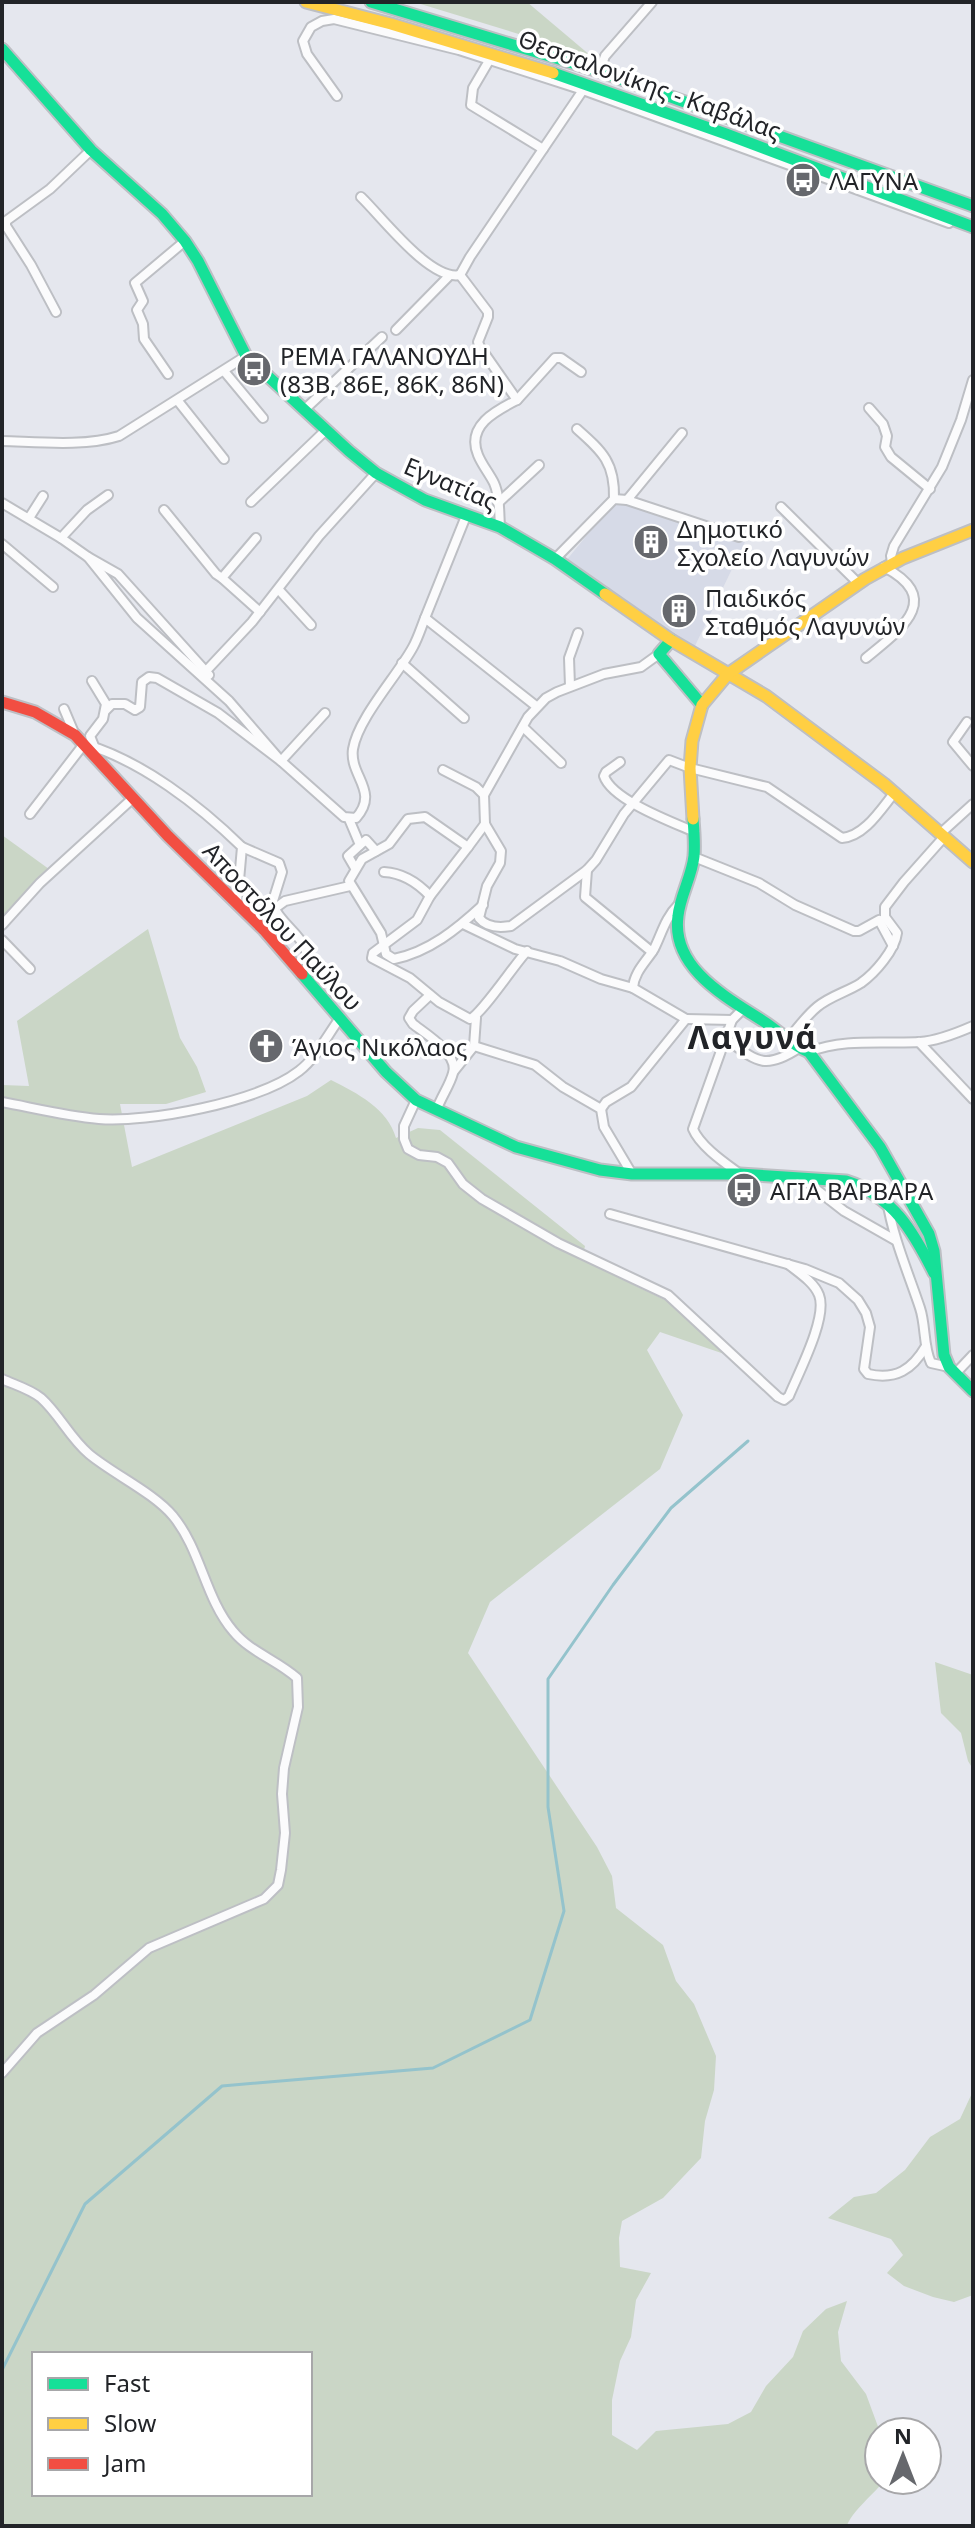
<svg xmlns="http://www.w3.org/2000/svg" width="975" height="2528" font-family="'Noto Sans',sans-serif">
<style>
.built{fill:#d6dae7}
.green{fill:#cad6c6;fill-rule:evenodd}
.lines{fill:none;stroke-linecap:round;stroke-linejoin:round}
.stream{stroke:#94c3cc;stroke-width:3}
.street-casing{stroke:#bdbfc4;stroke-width:12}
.fast-casing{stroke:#bdbfc4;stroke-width:15}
.slow-casing{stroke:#bdbfc4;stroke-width:15}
.jam-casing{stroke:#bdbfc4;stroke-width:15}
.street{stroke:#fbfbfc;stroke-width:8}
.fast{stroke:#16e098;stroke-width:11}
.slow{stroke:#ffcf43;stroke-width:11}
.jam{stroke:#f24e42;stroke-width:11}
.labels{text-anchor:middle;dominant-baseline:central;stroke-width:7;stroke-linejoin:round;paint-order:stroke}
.street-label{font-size:24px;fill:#222428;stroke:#fff}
.poi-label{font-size:24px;fill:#222428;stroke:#fff;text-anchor:start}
.district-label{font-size:32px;font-weight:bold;letter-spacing:2px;fill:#222428;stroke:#fff}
</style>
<rect width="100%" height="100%" fill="#e5e7ee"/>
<!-- built -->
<polygon class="built" points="615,501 745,542 693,650 565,562"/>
<!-- green -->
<g class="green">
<polygon points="414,2 527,2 591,56"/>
<polygon points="2,835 53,872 2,929"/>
<path d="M 148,929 L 180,1038 L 197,1067 L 206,1092 L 166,1104 L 120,1104 L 132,1167 L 307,1096 L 331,1080 C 357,1093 388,1109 396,1138 L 418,1128 L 440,1130 L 585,1246 L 582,1260 L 667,1301 L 736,1358 L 660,1332 L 647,1350 L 683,1415 L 660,1469 L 490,1602 L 468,1653 L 597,1847 L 612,1876 L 616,1908 L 663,1945 L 676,1981 L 694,2004 L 716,2056 L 714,2090 L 705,2121 L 701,2158 L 663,2198 L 622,2221 L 619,2238 L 620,2267 L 651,2273 L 636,2300 L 631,2337 L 620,2361 L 612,2400 L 612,2435 L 637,2450 L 656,2431 L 728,2424 L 751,2412 L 766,2386 L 793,2357 L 803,2331 L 826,2309 L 847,2301 L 838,2332 L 841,2361 L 866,2394 L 880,2432 L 879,2480 L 885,2480 C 875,2493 851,2512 847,2526 L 2,2526 L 2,1085 L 29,1086 L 17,1021 ZM 34,2354 L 310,2354 L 310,2494 L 34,2494 Z"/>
<polygon points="935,1662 973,1675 973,1769 968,1761 961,1733 941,1713"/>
<polygon points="973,2091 973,2295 954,2302 933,2297 904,2286 887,2273 903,2255 891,2239 828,2218 854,2197 876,2193 905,2170 930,2137 960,2119"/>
</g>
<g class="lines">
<!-- stream -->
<polyline class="stream" points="2,2370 85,2204 222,2086 433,2068 530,2020 564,1911 548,1807 548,1679 613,1585 671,1508 748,1441"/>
<defs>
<g id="street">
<polyline points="490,59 473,88 471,105 543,149"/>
<polyline points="600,70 605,56 652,2"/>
<polyline points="337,96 307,54 303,41 311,27 322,21 334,19 459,50 583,90 949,223"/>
<path d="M 361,197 C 382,217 430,281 460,275"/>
<path d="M 460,275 L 488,312 L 488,317 L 478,342 L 480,347 L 517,400 C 495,411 466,426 478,455 C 482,465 489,473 494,483 C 500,496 499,513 500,527"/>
<polyline points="460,275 470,257 583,90"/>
<polyline points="56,312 31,265 6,226 6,221 50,189 91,150"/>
<polyline points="396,330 449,276"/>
<polyline points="224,371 263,418"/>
<polyline points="168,374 144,339 143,324 137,310 143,301 135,283 185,241"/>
<polyline points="517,400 555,358 561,358 581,372"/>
<polyline points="178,401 224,459"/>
<polyline points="869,408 883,424 887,436 885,447 891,457 930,489"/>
<polyline points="304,410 382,337"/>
<path d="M 577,429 C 603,452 615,463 614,499"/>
<path d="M 2,441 C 38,442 85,447 119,436 L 246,356"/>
<polyline points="627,500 739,537"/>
<polyline points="251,502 326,430"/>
<path d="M 2,503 L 61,538 L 88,557 L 137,618 L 229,701 L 281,761 L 344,817 L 356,818 C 380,791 349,776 353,749 C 358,718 398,675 413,647 C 418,638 421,628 425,618 L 536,706"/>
<polyline points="498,503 539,465"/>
<polyline points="781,507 859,584"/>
<polyline points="164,510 216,574 222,578"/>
<polyline points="29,518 43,496"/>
<polyline points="61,538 87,510 108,495"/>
<polyline points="256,538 222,578 260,612"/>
<polyline points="2,544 53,587"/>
<polyline points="88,557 118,574 209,675"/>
<polyline points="555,559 614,499 627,500 682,433"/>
<polyline points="892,563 891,556 894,546 942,467 961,420 973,380"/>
<polyline points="279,590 311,625"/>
<polyline points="425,618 466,516"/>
<path d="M 659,654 L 641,667 L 604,674 L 557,692 L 546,698 L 528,717 L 484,795 L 485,824 L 501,851 L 500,863 L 487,886 L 479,918 C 487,928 499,928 511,926 L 587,870 L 596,860 L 624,814 L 669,760 L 690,768 L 767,787 L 842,838 C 865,836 881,809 895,792"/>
<path d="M 866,658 C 900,630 945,599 884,567"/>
<polyline points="402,663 464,718"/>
<polyline points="206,671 252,622 319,536 376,473"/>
<polyline points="92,681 106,704 103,719 90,736 96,751"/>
<polyline points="570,686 569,658 578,633"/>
<polyline points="64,709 75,735"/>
<polyline points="106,710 112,704 125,704 135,710 140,707 142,682 149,677 157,678 218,713 281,761 325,713"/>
<polyline points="967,722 953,742 973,766"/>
<polyline points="523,727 561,763"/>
<path d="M 620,762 L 606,772 L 604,776 C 612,800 672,822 695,832"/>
<polyline points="443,770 476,787 484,795"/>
<path d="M 30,814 L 84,744 C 141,760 200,806 242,847 L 237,903"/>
<polyline points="349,819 360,845 348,856 355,868"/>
<polyline points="941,833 973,804"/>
<polyline points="360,845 366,840 376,851"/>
<path d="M 242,847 L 279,863 L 282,872 L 272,904 C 285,933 317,938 305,977"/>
<path d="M 468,847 L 430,896 L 417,920 L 373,953 L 372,958 L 410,978 L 439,1002 L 470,1019 C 481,1015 514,965 527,951"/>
<polyline points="694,857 759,883 795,905 854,931 859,931 879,920 893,946"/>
<polyline points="587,870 585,897 652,952"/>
<path d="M 384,872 C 403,873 417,882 430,896"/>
<path d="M 483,905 C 457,929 429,952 394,959 L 386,954 L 381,933 L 349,881 L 362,859 L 389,844 L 408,819 L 425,817 L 468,847 L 485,824"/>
<polyline points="274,909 285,901 350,886"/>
<polyline points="463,924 515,949 560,961 601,979 633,988"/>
<polyline points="2,925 40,883 132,799"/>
<polyline points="2,940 30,969"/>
<path d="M 430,995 L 413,1011 L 409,1018 L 413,1024 C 426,1034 459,1054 453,1073 C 450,1085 441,1097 437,1109"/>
<polyline points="686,1019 732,1020 743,1009"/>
<path d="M 732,1020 L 693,1129 C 700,1146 725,1163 740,1174"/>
<path d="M 725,1038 C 756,1061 764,1071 799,1048"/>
<path d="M 788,1039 C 797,1029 806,1016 817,1007 C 830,996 847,992 861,983 C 875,973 895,950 897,933 L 885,917 L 885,907 L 904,882 L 944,837"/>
<polyline points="919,1042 973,1099"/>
<polyline points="474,1046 535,1065 563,1087 601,1109 604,1127 632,1174"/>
<path d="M 809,1052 C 844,1038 883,1044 920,1042 C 937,1041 957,1033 973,1026"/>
<polyline points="454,1071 474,1046 476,1018"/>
<path d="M 416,1100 L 404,1126 L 404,1139 L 408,1149 L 419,1155 L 437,1157 L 448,1163 L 463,1184 L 482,1199 L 558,1243 L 668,1295 L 778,1397 L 784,1400 L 789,1396 C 798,1374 828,1317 819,1295 C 814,1282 798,1272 788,1264"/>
<path d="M 2,1102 C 34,1108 66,1116 99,1119 C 148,1123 259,1102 299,1071 C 316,1058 327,1036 340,1018"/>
<path d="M 601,1109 L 606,1102 L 631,1087 L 686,1019 L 633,988 C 634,972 646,962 654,949 C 662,933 665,918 679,904"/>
<polyline points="803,1179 844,1211 895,1240"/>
<path d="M 887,1200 C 893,1238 908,1272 920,1308 C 926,1326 923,1346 931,1363 L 949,1367"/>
<path d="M 610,1214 L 805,1269 L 839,1283 L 858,1300 L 866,1313 L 870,1327 L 864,1369 L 868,1374 C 896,1380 912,1370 926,1346"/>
<polyline points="955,1374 973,1355"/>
<path d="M 2,1379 C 15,1385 30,1389 41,1398 C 59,1414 70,1438 89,1454 C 113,1474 154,1493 173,1516 C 201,1550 205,1598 233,1631 C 250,1652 277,1660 297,1678 L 298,1707 L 284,1768 L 282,1794 L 285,1833 L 281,1870 L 278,1885 L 264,1899 L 149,1948 L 94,1995 L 37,2033 L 2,2073"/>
</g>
<g id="fast">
<polyline points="371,2 599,71 973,206"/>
<polyline points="2,49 91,150 162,214 185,241 198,261 246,356 349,451 376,473 425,500 500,527 555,559 605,594"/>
<polyline points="553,73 726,134 973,227"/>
<polyline points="671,640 659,654 702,705"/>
<path d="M 693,819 C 694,831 695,844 694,856 C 692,876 680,896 678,916 C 671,968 726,997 763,1021 C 779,1031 791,1045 809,1052 L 880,1147 L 929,1234 L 934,1251 L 944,1355 L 949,1367 L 973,1391"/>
<path d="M 302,974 L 386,1072 L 416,1100 L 516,1147 L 600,1170 L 632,1174 L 740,1174 L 846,1181 C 893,1196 913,1231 934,1273"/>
</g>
<g id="slow">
<polyline points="306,2 391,24 553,73"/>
<polyline points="605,594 671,640 766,696 884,784 973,862"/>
<polyline points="693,819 690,768 692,741 702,705 728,674 865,579 903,558 973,530"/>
</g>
<polyline id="jam" points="2,702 35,712 75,735 168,836 264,930 302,974"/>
</defs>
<!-- street casing -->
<use href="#street" class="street-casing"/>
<!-- fast casing -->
<use href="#fast" class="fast-casing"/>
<!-- slow casing -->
<use href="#slow" class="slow-casing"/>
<!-- jam casing -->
<use href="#jam" class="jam-casing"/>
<!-- street -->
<use href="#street" class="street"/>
<!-- fast -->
<use href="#fast" class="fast"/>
<!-- slow -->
<use href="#slow" class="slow"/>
<!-- jam -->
<use href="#jam" class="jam"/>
</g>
<!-- icons -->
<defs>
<symbol id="bus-disc" viewBox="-11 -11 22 22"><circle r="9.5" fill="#66686d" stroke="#fff"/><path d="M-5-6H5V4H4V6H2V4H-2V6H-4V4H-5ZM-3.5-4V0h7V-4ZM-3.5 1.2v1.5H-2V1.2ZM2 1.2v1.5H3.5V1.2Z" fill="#fff"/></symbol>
<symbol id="building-disc" viewBox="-11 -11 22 22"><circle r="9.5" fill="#66686d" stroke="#fff"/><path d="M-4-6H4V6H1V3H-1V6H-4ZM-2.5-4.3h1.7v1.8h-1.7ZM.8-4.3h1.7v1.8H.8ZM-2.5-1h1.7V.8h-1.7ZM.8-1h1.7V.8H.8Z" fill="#fff"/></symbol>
<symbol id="church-disc" viewBox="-11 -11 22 22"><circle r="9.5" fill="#66686d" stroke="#fff"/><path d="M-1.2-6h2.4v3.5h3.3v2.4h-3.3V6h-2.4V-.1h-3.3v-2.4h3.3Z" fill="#fff"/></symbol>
</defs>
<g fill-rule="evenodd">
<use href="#bus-disc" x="783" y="160" width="40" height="40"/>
<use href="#bus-disc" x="234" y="349" width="40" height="40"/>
<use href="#building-disc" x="631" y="522" width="40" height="40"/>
<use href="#building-disc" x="659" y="591" width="40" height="40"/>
<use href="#church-disc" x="246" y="1026" width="40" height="40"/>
<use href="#bus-disc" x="724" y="1170" width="40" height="40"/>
</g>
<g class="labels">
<!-- street labels -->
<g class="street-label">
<text transform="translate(650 84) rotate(20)">Θεσσαλονίκης - Καβάλας</text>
<text transform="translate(451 483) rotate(23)">Εγνατίας</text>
<text transform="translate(283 926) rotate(47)">Αποστόλου Παύλου</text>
</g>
<!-- poi labels -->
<g class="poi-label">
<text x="829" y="180">ΛΑΓΥΝΑ</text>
<text x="280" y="355">ΡΕΜΑ ΓΑΛΑΝΟΥΔΗ<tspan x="280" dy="28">(83Β, 86Ε, 86Κ, 86Ν)</tspan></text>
<text x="677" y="528">Δημοτικό<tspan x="677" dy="28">Σχολείο Λαγυνών</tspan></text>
<text x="705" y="597">Παιδικός<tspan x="705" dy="28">Σταθμός Λαγυνών</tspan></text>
<text x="292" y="1046">Άγιος Νικόλαος</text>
<text x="770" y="1190">ΑΓΙΑ ΒΑΡΒΑΡΑ</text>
</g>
<!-- district labels -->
<g class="district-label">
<text x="753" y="1036">Λαγυνά</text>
</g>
</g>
<!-- border -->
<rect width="975" height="2528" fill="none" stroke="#222428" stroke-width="8"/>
<!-- legend -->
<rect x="32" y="2352" width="280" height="144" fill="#ffffff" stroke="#a7a7a9" stroke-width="2"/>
<rect x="48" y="2378" width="40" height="12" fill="#16e098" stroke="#a7a7a9" stroke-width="2"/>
<text x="104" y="2392" font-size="24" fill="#222428">Fast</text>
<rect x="48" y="2418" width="40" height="12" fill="#ffcf43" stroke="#a7a7a9" stroke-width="2"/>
<text x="104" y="2432" font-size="24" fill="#222428">Slow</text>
<rect x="48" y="2458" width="40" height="12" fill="#f24e42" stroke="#a7a7a9" stroke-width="2"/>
<text x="104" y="2472" font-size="24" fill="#222428">Jam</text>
<!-- north arrow -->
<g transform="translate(903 2456)"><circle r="38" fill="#ffffff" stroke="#a7a7a9" stroke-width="2"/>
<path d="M0-6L14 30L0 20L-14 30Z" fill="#66686d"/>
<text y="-12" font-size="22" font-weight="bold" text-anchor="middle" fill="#222428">N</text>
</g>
</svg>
